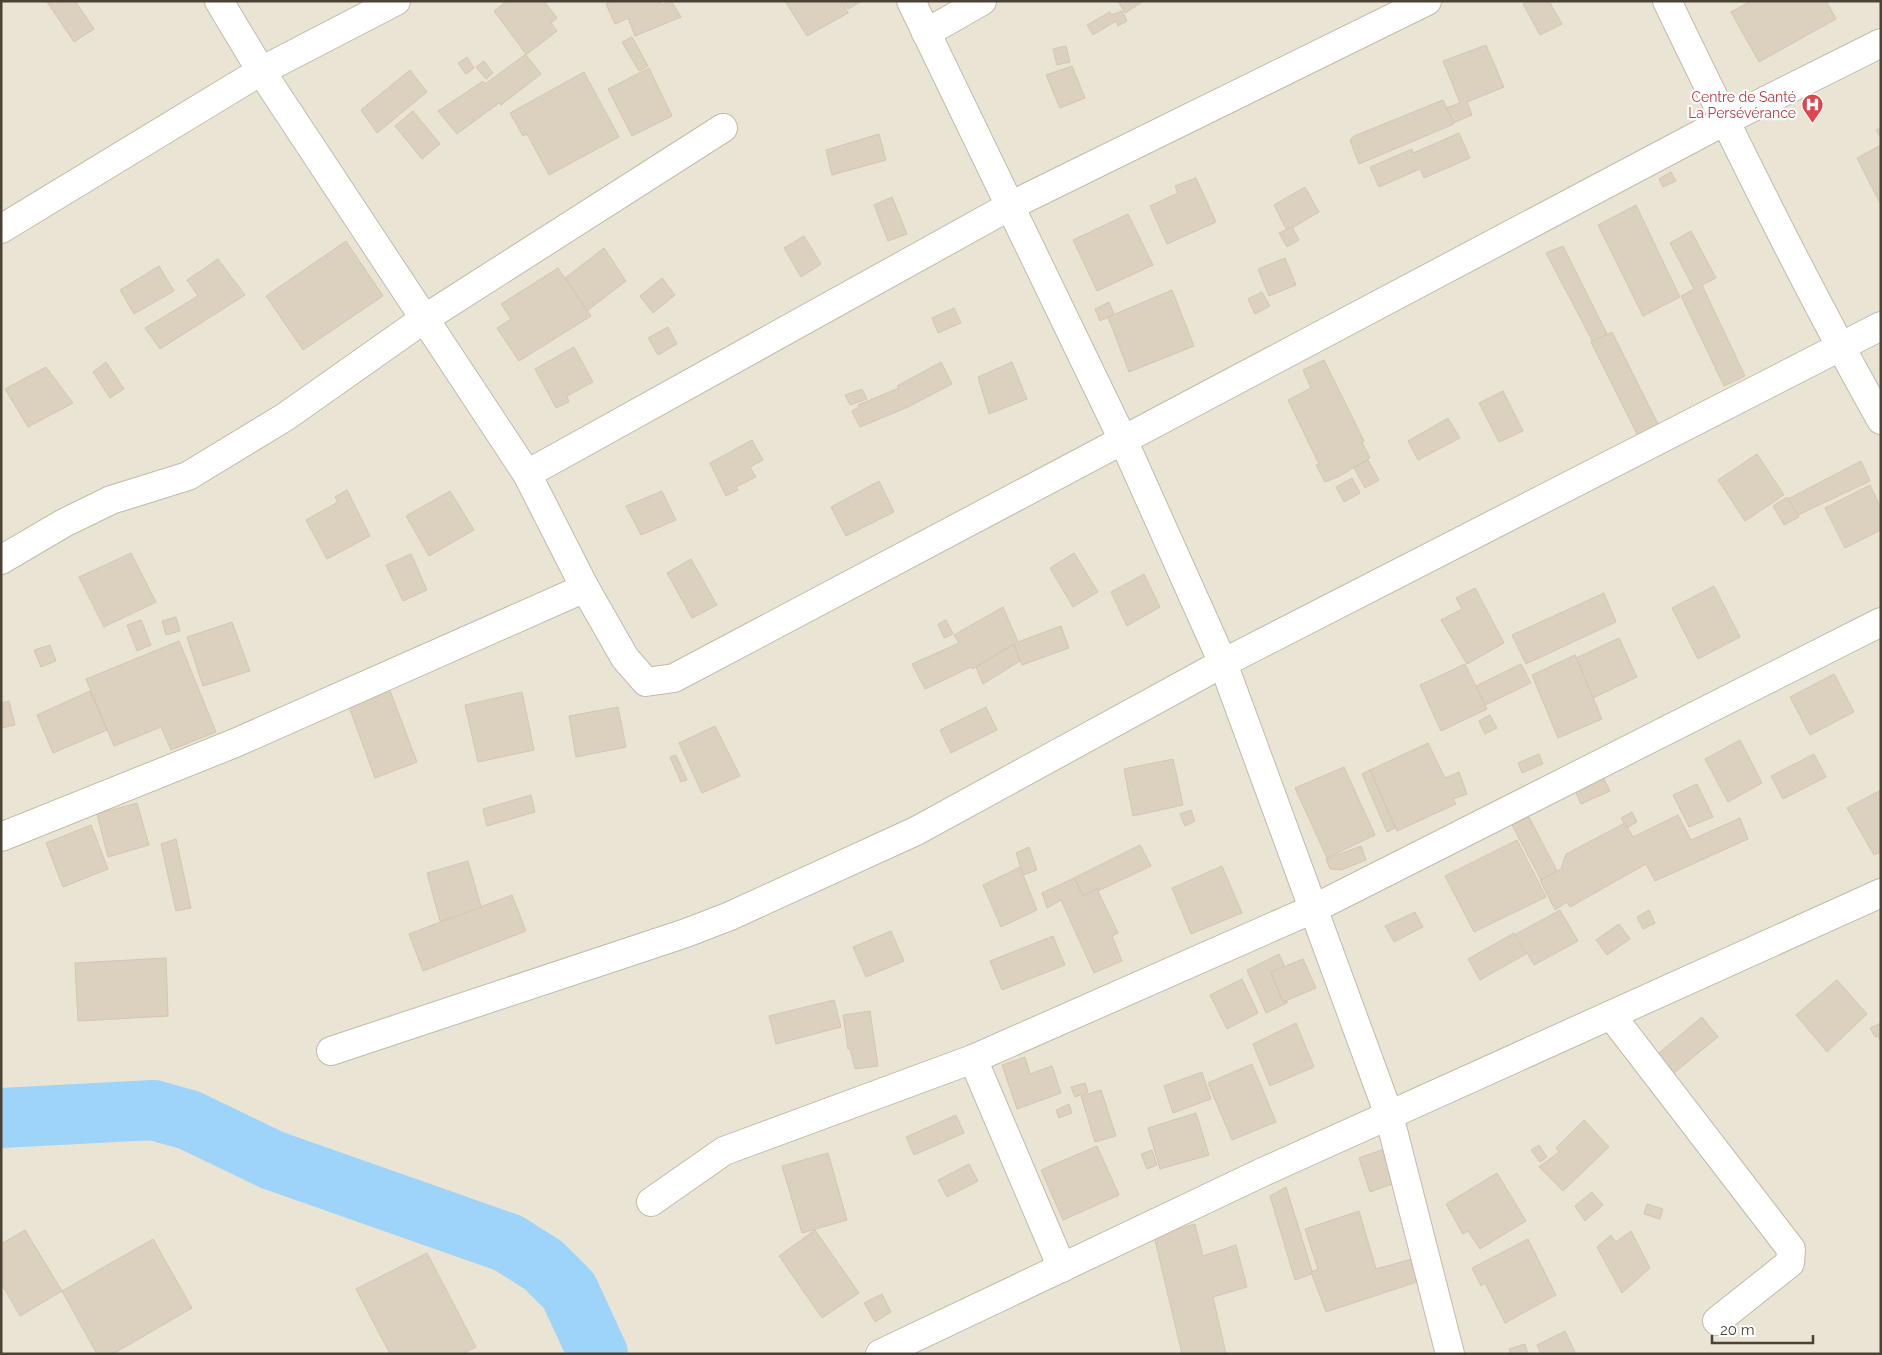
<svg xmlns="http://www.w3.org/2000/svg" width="1882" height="1355" font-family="Raleway,sans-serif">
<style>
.residential{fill:#eae4d5}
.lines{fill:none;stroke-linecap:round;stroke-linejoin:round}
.river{stroke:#9ed4f9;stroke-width:60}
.building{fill:#dcd0bf;stroke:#d5c6ae}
.minor-casing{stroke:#c3baa9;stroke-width:30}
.minor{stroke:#fff;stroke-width:28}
.labels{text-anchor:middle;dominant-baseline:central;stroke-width:4.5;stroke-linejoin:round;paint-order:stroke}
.health-label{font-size:14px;fill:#be3a42;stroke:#fff;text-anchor:end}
</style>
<rect width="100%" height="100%" fill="#f6f2e8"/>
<!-- residential -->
<rect class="residential" x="1" y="1" width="1880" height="1353"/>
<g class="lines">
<!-- river -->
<polyline class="river" points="1,1118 153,1110 189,1120 272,1160 508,1243 543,1265 569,1291 598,1354"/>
</g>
<!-- building -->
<g class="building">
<polygon points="75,1 94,29 74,42 47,2"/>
<polygon points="507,1 544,1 557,18 551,23 557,31 526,55 541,74 501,105 499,103 457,134 438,111 483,81 485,84 526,54 494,11"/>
<polygon points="613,1 660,1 662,5 671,1 681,17 635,36 628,18 615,24 614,22 606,4"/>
<polygon points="785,1 842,1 848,13 807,36"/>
<polygon points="844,1 862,1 848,9"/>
<polygon points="1118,1 1144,1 1125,13"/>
<polygon points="1529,1 1549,1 1562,24 1540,35 1523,4"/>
<polygon points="1751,1 1826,1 1836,19 1759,62 1731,12"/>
<polygon points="1122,11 1127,21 1118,26 1116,21 1093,35 1087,25 1110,12 1111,15"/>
<polygon points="632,37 648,66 639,71 622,42"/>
<polygon points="1486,45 1504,87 1467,102 1472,115 1453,123 1446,108 1460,103 1443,61"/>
<polygon points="1066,46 1070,62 1057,65 1053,49"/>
<polygon points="467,57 474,68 466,74 458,63"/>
<polygon points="484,61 493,73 486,79 476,67"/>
<polygon points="1072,66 1085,98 1060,108 1046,75"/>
<polygon points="649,68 672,116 632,136 608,89"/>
<polygon points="410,70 427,92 377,133 361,110"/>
<polygon points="584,72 619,137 549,175 527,134 523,136 510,113"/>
<polygon points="1443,100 1454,124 1359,164 1350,140 1354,136"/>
<polygon points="413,111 440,144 422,159 395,126"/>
<polygon points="1881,128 1881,138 1876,130"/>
<polygon points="1459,133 1470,158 1424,178 1420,169 1379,187 1370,167 1412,149 1413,153"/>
<polygon points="879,134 886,160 832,175 826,150"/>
<polygon points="1881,145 1881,205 1857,158"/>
<polygon points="1671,172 1676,181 1663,187 1659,179"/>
<polygon points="1196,178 1216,222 1167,244 1150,206 1178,193 1175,186"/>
<polygon points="1305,187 1319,212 1287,231 1274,205"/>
<polygon points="892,197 907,234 888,241 874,205"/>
<polygon points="1636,205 1680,297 1643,316 1598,225"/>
<polygon points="1128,214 1153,265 1097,291 1073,240"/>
<polygon points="1292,227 1299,240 1287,247 1279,233"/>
<polygon points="1691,231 1716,278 1702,285 1745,376 1724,386 1681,296 1694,289 1670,243"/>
<polygon points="804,236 821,264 801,277 784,248"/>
<polygon points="346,241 383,296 303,350 266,296"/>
<polygon points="1563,246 1607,334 1593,342 1546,253"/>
<polygon points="604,248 626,281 587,311 565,278"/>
<polygon points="1285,258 1296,285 1269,296 1258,269"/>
<polygon points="218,259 245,295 160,349 145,328 198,296 187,280"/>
<polygon points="159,266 174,291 134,314 120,290"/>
<polygon points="558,268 591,316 519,361 497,328 511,319 501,304"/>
<polygon points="662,278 675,295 653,313 640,296"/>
<polygon points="1172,290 1194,346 1129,372 1108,317"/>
<polygon points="1262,292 1270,306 1255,314 1248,299"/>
<polygon points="1109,302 1114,314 1100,321 1095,309"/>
<polygon points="954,308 961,323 938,333 932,318"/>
<polygon points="668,327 677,344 658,355 648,338"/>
<polygon points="1612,332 1660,428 1639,438 1591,342"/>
<polygon points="574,347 593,382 567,396 569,402 556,408 535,369"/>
<polygon points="1324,360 1364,441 1362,442 1370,458 1338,477 1325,482 1316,465 1319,464 1288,400 1311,388 1303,370"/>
<polygon points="106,362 124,389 110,398 93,372"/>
<polygon points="941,362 952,384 908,407 860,427 852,411 859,407 858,405 899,388 897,386"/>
<polygon points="1012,362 1027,399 989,414 978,377"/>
<polygon points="46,367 73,403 28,427 5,389"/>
<polygon points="862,389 867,399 850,405 845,395"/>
<polygon points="1503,391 1523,431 1499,442 1479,403"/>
<polygon points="1448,418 1460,438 1418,460 1408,441"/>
<polygon points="752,440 763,460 750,467 756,477 736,487 738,490 726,496 710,463"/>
<polygon points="1757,454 1784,495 1745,521 1718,480"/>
<polygon points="1368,460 1379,480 1365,488 1354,468"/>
<polygon points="1861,461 1870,481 1798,515 1788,499"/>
<polygon points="1352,478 1360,493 1344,502 1336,487"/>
<polygon points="879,481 894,512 846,536 831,507"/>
<polygon points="1870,485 1881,508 1881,530 1845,548 1825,508"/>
<polygon points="347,490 370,536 327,559 306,520 338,502 335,497"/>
<polygon points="450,491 474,530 429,556 406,516"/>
<polygon points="662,491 676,520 641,535 626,506"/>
<polygon points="1787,497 1799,517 1784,525 1773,506"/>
<polygon points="131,553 156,602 104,627 79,577"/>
<polygon points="1074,553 1098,592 1073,607 1050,568"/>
<polygon points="411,554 427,590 403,601 386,565"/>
<polygon points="691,559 717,605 692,618 667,573"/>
<polygon points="1144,574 1160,607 1127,626 1111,592"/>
<polygon points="1714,586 1740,637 1698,659 1672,608"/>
<polygon points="1475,588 1504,643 1467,664 1441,620 1462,609 1456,598"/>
<polygon points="1604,593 1616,622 1526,664 1512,635"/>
<polygon points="1003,607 1018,642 1061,626 1069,648 1022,665 1014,644 972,669 971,667 925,689 912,664 959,643 954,635"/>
<polygon points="176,617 180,631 166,635 162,621"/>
<polygon points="141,620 151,645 137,651 127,625"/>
<polygon points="946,620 953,634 944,638 938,624"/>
<polygon points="232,622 250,671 203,686 187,637"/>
<polygon points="1619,638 1637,677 1593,698 1576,658"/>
<polygon points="179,641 216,732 171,750 161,727 114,746 86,679"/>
<polygon points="1014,644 1020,661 983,684 976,667"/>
<polygon points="50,645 56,661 41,667 34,650"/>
<polygon points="1575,655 1602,719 1558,738 1532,675"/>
<polygon points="1465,664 1487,709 1441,731 1420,685"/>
<polygon points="1521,664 1531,683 1485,705 1476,686"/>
<polygon points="1834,674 1854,712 1810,735 1790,697"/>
<polygon points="389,688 417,762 375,778 348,704"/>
<polygon points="90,691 107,730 53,753 37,715"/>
<polygon points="522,692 534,750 478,762 465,705"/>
<polygon points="9,701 15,725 1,728 1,703"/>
<polygon points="618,707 626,747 576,757 569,716"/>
<polygon points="986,707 997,730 951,753 940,730"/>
<polygon points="1490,715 1497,728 1485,734 1479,721"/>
<polygon points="715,726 740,776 702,793 679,743"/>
<polygon points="1740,740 1762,783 1728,802 1705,759"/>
<polygon points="1428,743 1445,778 1459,772 1467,794 1453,799 1456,804 1397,831 1370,770"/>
<polygon points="1539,754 1543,764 1522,773 1518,763"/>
<polygon points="1814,754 1826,777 1783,799 1771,776"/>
<polygon points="676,755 687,780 681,782 670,757"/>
<polygon points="1173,759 1183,805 1133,816 1124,769"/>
<polygon points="1344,767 1375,835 1327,858 1295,788"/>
<polygon points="1370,770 1395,828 1387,832 1362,774"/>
<polygon points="1602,775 1610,791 1581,804 1574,788"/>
<polygon points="1697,784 1713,817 1689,827 1673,795"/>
<polygon points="1881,790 1881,852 1874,855 1847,808"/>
<polygon points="531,795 535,812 487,826 483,809"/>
<polygon points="137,803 149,845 108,857 97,814"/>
<polygon points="1191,810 1195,821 1185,826 1180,814"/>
<polygon points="1632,812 1637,822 1627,828 1621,818"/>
<polygon points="1678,815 1691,840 1740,818 1748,839 1655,881 1646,864 1570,907 1567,902 1555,910 1540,880 1561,869 1566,854 1625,823 1633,837"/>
<polygon points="1529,817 1557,871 1541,880 1512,825"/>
<polygon points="91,825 108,869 63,887 46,843"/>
<polygon points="176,839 191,908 176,911 161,844"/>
<polygon points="1517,840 1546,897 1474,932 1445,876"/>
<polygon points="1140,845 1151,866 1098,891 1097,889 1083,896 1074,878"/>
<polygon points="1361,846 1366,860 1341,870 1330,869 1326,859"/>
<polygon points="1029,847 1037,870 1023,875 1016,853"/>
<polygon points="468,861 482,910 440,921 427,873"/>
<polygon points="1222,866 1242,913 1191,934 1172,888"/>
<polygon points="1020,867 1037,910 1001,927 983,885"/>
<polygon points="1074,878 1083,896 1097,889 1118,933 1112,936 1122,961 1094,973 1061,900 1047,908 1042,893"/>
<polygon points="512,895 526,931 423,971 409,934"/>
<polygon points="1560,910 1578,941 1534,965 1516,934"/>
<polygon points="1649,910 1655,923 1643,929 1637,917"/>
<polygon points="1415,912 1423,927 1394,942 1385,926"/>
<polygon points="1619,924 1630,939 1607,955 1596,940"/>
<polygon points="891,931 904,961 866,977 853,947"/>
<polygon points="1514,933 1526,954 1480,980 1468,959"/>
<polygon points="1053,936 1065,965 1002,990 990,961"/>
<polygon points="1279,954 1285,967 1271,972 1283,1002 1287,1000 1287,1003 1266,1013 1247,970"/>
<polygon points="166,958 168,1016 78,1021 75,963"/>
<polygon points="1303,959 1316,988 1283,1002 1271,972"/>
<polygon points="1242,979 1258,1013 1227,1029 1210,995"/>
<polygon points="1837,980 1867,1014 1827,1052 1796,1015"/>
<polygon points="834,1000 841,1027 776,1044 769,1016"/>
<polygon points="870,1011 878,1066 855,1069 850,1049 848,1049 843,1015"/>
<polygon points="1702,1017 1718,1037 1669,1077 1653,1058"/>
<polygon points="1296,1023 1314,1067 1270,1086 1253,1044"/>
<polygon points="1881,1023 1881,1042 1878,1036 1875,1037 1870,1028"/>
<polygon points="1025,1057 1030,1074 1052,1066 1061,1093 1017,1109 1002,1065"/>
<polygon points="1252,1064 1276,1122 1232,1140 1208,1083"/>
<polygon points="1202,1072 1211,1099 1173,1113 1164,1086"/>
<polygon points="1085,1083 1088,1092 1075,1097 1071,1087"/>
<polygon points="1101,1090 1116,1136 1095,1142 1081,1096"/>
<polygon points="1069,1104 1072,1113 1059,1118 1056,1110"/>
<polygon points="1196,1113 1209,1155 1160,1169 1148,1128"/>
<polygon points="956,1115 964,1133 914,1155 906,1137"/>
<polygon points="1584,1120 1609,1147 1563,1191 1539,1167 1559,1152 1556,1148"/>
<polygon points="1539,1145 1547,1157 1540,1162 1531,1150"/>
<polygon points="1097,1146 1119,1195 1063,1220 1041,1170"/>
<polygon points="1384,1149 1395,1183 1370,1192 1359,1158"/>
<polygon points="1152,1150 1157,1165 1147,1169 1141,1154"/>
<polygon points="828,1153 847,1220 802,1233 782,1166"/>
<polygon points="969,1164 978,1181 947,1197 938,1180"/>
<polygon points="1497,1173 1526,1221 1480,1249 1468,1231 1463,1234 1446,1204"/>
<polygon points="1286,1187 1312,1271 1312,1274 1295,1280 1270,1196"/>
<polygon points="1592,1192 1603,1205 1585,1221 1575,1206"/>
<polygon points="1647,1204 1663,1209 1660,1219 1644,1214"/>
<polygon points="1359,1211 1376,1269 1412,1259 1420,1281 1326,1312 1311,1272 1318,1269 1305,1229"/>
<polygon points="1195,1224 1203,1256 1236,1245 1247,1287 1213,1297 1226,1354 1182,1354 1154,1236"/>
<polygon points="25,1230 62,1291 20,1316 1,1283 1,1244"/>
<polygon points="815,1230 859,1293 822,1318 779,1256"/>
<polygon points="1631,1231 1650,1268 1622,1293 1597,1247 1611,1235 1616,1242"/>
<polygon points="153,1239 192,1308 113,1354 97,1354 62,1291"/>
<polygon points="1528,1239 1556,1295 1505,1323 1485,1283 1481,1286 1472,1268"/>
<polygon points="427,1253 476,1347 462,1354 390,1354 356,1289"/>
<polygon points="882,1294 891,1312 875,1322 864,1303"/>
<polygon points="1565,1331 1576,1354 1541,1354 1537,1345"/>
<polygon points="1525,1344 1528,1354 1511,1354 1509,1349"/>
</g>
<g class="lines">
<defs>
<g id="minor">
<polyline points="219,1 261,71 527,474 585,588 625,658 646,682 674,678 1725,121 1881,43"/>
<polyline points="911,1 1124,442 1223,663 1389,1115 1450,1354"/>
<path d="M 1667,1 C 1735,142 1804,283 1881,420"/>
<polyline points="926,33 982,1"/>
<polyline points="1,229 261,71 396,1"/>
<polyline points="527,474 1010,206 1427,1"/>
<polyline points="1,560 64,523 111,500 188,476 285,417 424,319 723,128"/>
<polyline points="1,837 235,743 585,588"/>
<polyline points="1611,1015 1791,1249 1790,1263 1717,1321"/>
<polyline points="331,1051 686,933 730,916 916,831 1223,663 1881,326"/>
<polyline points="973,1059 1062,1268"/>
<polyline points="651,1202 724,1151 973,1059 1313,909 1881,622"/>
<polyline points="880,1354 1263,1172 1881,893"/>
</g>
</defs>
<!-- minor casing -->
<use href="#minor" class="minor-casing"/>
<!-- minor -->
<use href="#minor" class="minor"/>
</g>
<!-- icons -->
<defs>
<symbol id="hospital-pin" viewBox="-11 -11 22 30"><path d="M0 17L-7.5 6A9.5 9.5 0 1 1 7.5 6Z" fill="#e0444e" stroke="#fff"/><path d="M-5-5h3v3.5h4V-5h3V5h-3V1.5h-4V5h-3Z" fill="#fff"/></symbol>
</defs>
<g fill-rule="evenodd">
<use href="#hospital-pin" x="1800" y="92" width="25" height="34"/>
</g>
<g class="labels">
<!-- health labels -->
<g class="health-label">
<text x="1796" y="97">Centre de Santé<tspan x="1796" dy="16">La Persévérance</tspan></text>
</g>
</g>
<!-- border -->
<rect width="1882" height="1355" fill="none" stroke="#4a4235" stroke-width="5"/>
<!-- scale -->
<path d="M1712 1335v8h101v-8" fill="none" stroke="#4a4235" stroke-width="2.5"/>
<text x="1720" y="1335" font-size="15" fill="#4a4235" stroke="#ffffff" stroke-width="4" paint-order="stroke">20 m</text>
</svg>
